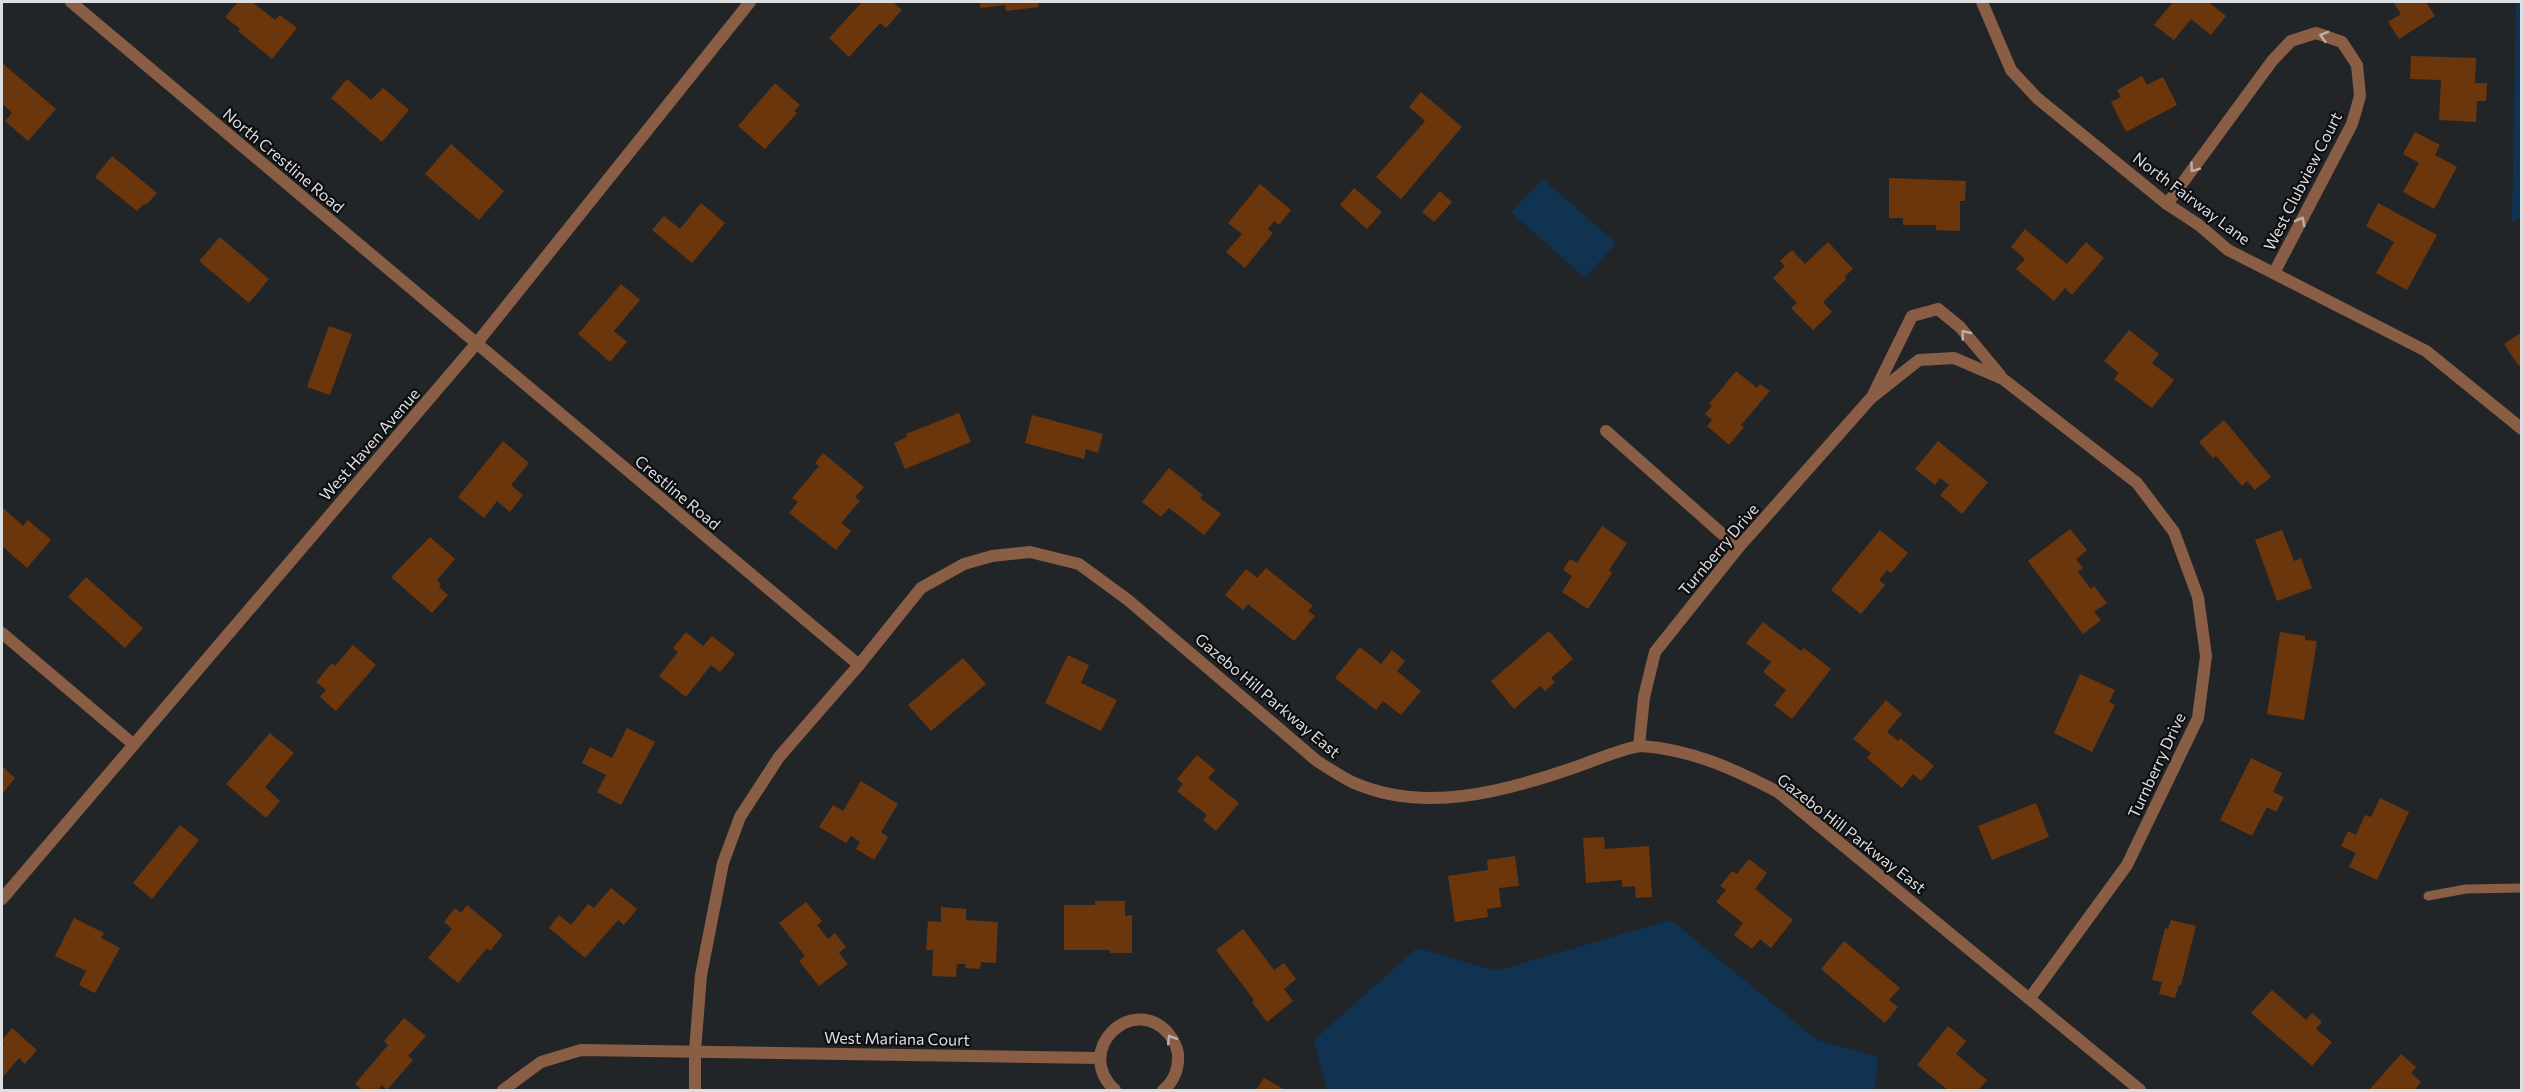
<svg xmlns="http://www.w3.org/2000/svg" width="2523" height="1092" font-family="Commissioner,sans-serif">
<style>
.green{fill:#103351}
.building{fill:#6c360c}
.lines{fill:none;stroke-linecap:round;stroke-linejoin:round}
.lane{stroke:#895e44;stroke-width:9}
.street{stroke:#895e44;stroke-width:12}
.oneway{stroke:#bfb1aa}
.labels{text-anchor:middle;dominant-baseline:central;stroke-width:4.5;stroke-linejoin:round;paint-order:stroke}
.street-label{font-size:16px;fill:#dcdee1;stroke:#0d0e0f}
</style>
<rect width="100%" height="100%" fill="#222528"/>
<!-- green -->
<g class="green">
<polygon points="2516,2 2522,2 2522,218 2512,222"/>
<polygon points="1543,179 1616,243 1585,278 1511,212"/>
<polygon points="1671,920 1817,1040 1878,1057 1875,1090 1327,1090 1314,1040 1417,948 1496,971"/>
</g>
<!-- building -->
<g class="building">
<polygon points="238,2 252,2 275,20 280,15 297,28 272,59 238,31 240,29 225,17"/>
<polygon points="862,2 893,2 902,10 886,28 880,23 849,57 829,38"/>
<polygon points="980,2 1038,2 1039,7 1006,11 1005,5 980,8"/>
<polygon points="2173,2 2208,2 2226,16 2211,35 2191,19 2174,40 2154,25"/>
<polygon points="2393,2 2426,2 2435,16 2399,39 2388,22 2401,14"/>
<polygon points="2411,56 2476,58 2475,83 2487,83 2486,101 2477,101 2476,122 2439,120 2441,80 2410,79"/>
<polygon points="2,63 56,109 28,141 5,121 12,113 2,103"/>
<polygon points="2142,76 2147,85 2163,77 2177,105 2126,132 2111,102 2121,97 2117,90"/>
<polygon points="347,79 371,100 383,88 409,110 382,142 331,98"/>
<polygon points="775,83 800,105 794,111 797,113 765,149 738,126"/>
<polygon points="1421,92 1462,127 1401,199 1376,177 1425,121 1409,107"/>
<polygon points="2415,132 2440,145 2435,155 2457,167 2434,209 2403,192 2419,163 2403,154"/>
<polygon points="451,144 504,191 479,220 425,174"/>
<polygon points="112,156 157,193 146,205 144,204 137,211 95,177"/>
<polygon points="1889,178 1966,181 1965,201 1960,201 1960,231 1936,230 1936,225 1903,225 1903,218 1889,218"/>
<polygon points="1260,184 1291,210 1279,225 1274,221 1268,229 1273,233 1245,268 1226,252 1242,234 1228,223"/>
<polygon points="1354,188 1382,212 1367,229 1340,205"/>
<polygon points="1440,191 1452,202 1434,222 1422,212"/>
<polygon points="701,203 725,223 692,263 652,230 664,216 680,229"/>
<polygon points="2378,203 2437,235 2407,290 2376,273 2394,242 2366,226"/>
<polygon points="2025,229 2067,264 2086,242 2104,258 2072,295 2065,288 2054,301 2016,269 2025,259 2011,247"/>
<polygon points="220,237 269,279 249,303 199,261"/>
<polygon points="1828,242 1853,269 1844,277 1846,279 1823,302 1832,312 1813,330 1791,308 1797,303 1773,278 1785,266 1780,261 1792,250 1805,264"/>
<polygon points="621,284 640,300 614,331 627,342 610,362 578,334"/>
<polygon points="329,326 352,334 330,395 307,387"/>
<polygon points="2129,330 2159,354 2152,363 2174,380 2152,408 2114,379 2119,373 2104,361"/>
<polygon points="2522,332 2522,365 2519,366 2504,344"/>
<polygon points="1736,371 1757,388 1760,384 1770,391 1741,425 1744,427 1729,445 1707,426 1712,420 1705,414 1712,406 1709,404"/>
<polygon points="959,413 971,442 905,469 894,443 907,437 906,434"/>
<polygon points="1032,415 1103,434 1098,453 1086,449 1084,459 1025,443"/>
<polygon points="2224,420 2271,477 2255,490 2247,481 2242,486 2216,456 2213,458 2199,442"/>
<polygon points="503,441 529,463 511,485 523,495 510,512 497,501 484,518 458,497"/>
<polygon points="1938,441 1988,482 1962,514 1940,495 1949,485 1940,478 1935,485 1915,469"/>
<polygon points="823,453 864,487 855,497 860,501 841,523 851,531 836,550 789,513 798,502 792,498 819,466 815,463"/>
<polygon points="1169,468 1203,495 1200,498 1221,514 1204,535 1169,508 1161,517 1142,502"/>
<polygon points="2,507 23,526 28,520 51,540 27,568 2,546"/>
<polygon points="1602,526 1627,543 1609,570 1612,573 1588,609 1562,592 1572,576 1563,570 1570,559 1577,563"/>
<polygon points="2070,529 2087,550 2076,559 2083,568 2078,572 2091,589 2094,586 2107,603 2094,612 2101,620 2083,634 2028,561"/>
<polygon points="1880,530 1908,553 1891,573 1887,570 1879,580 1885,585 1861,614 1831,590"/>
<polygon points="2282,530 2294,561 2301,558 2312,588 2277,601 2255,540"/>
<polygon points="430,537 455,559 437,580 441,584 439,587 448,595 432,613 391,577"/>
<polygon points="1266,568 1313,606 1308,611 1315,616 1294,641 1248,604 1243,610 1225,595 1246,569 1257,578"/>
<polygon points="86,577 143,628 125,648 68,597"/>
<polygon points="1763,622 1801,651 1804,648 1831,669 1792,719 1774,705 1786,690 1763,672 1771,662 1746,643"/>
<polygon points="1549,631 1573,659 1551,678 1555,682 1545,691 1540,686 1514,709 1491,681"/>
<polygon points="686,632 703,646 712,636 735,654 720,672 711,665 686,697 659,676 678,652 673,648"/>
<polygon points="2280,632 2305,636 2305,640 2317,641 2304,720 2267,714"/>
<polygon points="353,645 376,665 336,711 320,697 326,690 316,682 332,663 335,666"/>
<polygon points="1360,647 1381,664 1392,650 1405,661 1397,671 1421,691 1401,715 1383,701 1376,710 1335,678"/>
<polygon points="1068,655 1089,665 1081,683 1117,700 1101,731 1045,703"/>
<polygon points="963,658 986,684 931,731 908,705"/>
<polygon points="2080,674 2115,690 2109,702 2115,705 2092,752 2054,733"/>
<polygon points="1886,700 1902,714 1887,732 1898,741 1900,738 1934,766 1921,781 1913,774 1902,788 1867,758 1871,753 1853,739"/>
<polygon points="627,728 655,742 621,805 597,792 606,775 582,763 590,747 612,758"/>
<polygon points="270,733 294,753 265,787 280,801 266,818 226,784"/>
<polygon points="1197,755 1215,770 1208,778 1239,803 1216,831 1203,820 1207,815 1177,791 1183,784 1177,779"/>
<polygon points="2251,758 2282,773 2273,792 2284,797 2276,812 2267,807 2252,836 2220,820"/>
<polygon points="2,766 15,778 2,794"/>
<polygon points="861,781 898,804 881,832 888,837 874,860 856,849 860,842 851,836 846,843 819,827 833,805 843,811"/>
<polygon points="2380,798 2409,812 2377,880 2349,867 2356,853 2341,846 2348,831 2356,835 2365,815 2371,817"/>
<polygon points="2036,803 2049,837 1992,860 1978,826"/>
<polygon points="180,825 199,840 152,899 133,883"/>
<polygon points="1604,837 1605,849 1649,846 1652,897 1636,898 1635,886 1622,887 1622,880 1586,883 1583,838"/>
<polygon points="1515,856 1519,886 1499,888 1501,907 1487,909 1488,917 1455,922 1448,876 1488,870 1487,860"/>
<polygon points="1749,859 1767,873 1755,889 1793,920 1771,948 1760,939 1752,949 1734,935 1743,923 1716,902 1726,890 1720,886 1732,871 1737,874"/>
<polygon points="611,888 637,909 624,925 618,920 585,958 549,928 559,915 571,925 588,904 594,908"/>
<polygon points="1095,901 1125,901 1125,916 1132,915 1132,953 1110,953 1110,950 1064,950 1064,905 1095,905"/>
<polygon points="806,902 822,921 817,925 828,939 835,933 846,947 839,953 848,964 819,986 799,961 805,956 779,923"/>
<polygon points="467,905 503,935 490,951 487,948 458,983 428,958 452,929 444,922 455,908 461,913"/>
<polygon points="941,907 966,909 966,920 998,922 996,963 981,962 980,969 965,968 966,964 957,964 956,977 932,976 933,950 926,950 928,921 941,922"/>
<polygon points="74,918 104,933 101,938 120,948 95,993 79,985 86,971 55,956"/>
<polygon points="2171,920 2196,926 2181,985 2179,985 2175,998 2159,994 2162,982 2152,980 2165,928 2168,929"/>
<polygon points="1243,929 1274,970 1284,963 1296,979 1284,989 1293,1001 1267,1022 1252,1002 1254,1000 1216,950"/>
<polygon points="1844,941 1900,988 1889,1000 1898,1007 1885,1023 1821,969"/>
<polygon points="2272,990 2306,1020 2312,1013 2322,1022 2316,1029 2332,1042 2312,1066 2251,1013"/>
<polygon points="404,1018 426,1036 408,1056 413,1060 387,1090 382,1085 378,1090 363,1090 355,1084 388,1045 384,1041"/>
<polygon points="1948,1026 1966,1041 1956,1054 1987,1080 1978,1090 1948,1090 1917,1065"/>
<polygon points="12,1028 37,1050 25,1064 19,1058 2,1078 2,1048 4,1045 2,1040"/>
<polygon points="2401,1054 2416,1067 2411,1073 2421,1082 2415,1089 2417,1090 2369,1090"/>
<polygon points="1264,1078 1285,1090 1256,1090"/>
</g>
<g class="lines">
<!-- lane -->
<polyline class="lane" points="2428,896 2466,889 2522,888"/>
<!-- street -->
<g class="street">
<polyline points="71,2 859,665"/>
<polyline points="1982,2 2011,70 2037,98 2167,204 2199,225 2228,250 2426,351 2522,429"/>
<polyline points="2167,204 2272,61 2291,41 2316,33 2342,42 2357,65 2360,96 2352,124 2274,273"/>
<polyline points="1874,393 1912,316 1938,309 1960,327 2000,375"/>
<polyline points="1606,431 1738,548"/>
<polyline points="2,633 133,744"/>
<polyline points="1639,746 1644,697 1655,652 1738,548 1871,398 1919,360 1954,358 2003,379 2137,483 2174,532 2198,597 2206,656 2198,718 2127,865 2030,998"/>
<polyline points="2,899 476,344 750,2"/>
<polyline points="503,1090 541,1062 581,1050 1099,1058"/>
<path d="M 695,1090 L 695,1051 L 701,975 L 723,863 L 740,817 L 779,757 L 859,665 L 921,588 L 964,564 L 992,556 L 1030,552 L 1079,564 L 1128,600 L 1317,761 C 1328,768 1340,776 1352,782 C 1423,814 1503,792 1573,768 C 1588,763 1628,746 1642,746 C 1693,750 1734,769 1778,792 L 2140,1090"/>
<path d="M 1115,1090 C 1072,1050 1133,993 1168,1033 C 1173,1039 1177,1046 1178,1054 C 1179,1068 1174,1082 1163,1090"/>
</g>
</g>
<!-- one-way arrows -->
<defs><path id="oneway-chevron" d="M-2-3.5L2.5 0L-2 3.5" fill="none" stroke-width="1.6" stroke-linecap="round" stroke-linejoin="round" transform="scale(1.5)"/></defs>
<g class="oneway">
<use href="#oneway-chevron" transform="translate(2324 36) rotate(-164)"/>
<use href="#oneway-chevron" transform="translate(2194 168) rotate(126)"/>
<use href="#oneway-chevron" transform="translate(2301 221) rotate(-62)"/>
<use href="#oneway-chevron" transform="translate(1965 334) rotate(-129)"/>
<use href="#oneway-chevron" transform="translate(1171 1039) rotate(-122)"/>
</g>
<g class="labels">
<!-- street labels -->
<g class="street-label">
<text transform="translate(284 160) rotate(40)">North Crestline Road</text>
<text transform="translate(2302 181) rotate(-63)">West Clubview Court</text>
<text transform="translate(2192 198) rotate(37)">North Fairway Lane</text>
<text transform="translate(369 444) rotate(-49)">West Haven Avenue</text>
<text transform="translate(678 492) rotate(40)">Crestline Road</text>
<text transform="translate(1718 549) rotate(-50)">Turnberry Drive</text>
<text transform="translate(1268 695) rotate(40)">Gazebo Hill Parkway East</text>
<text transform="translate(2156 765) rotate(-65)">Turnberry Drive</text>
<text transform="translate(1852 833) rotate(38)">Gazebo Hill Parkway East</text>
<text transform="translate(897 1038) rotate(1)">West Mariana Court</text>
</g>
</g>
<!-- border -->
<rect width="2523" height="1092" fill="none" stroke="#dcdee1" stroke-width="6"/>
</svg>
